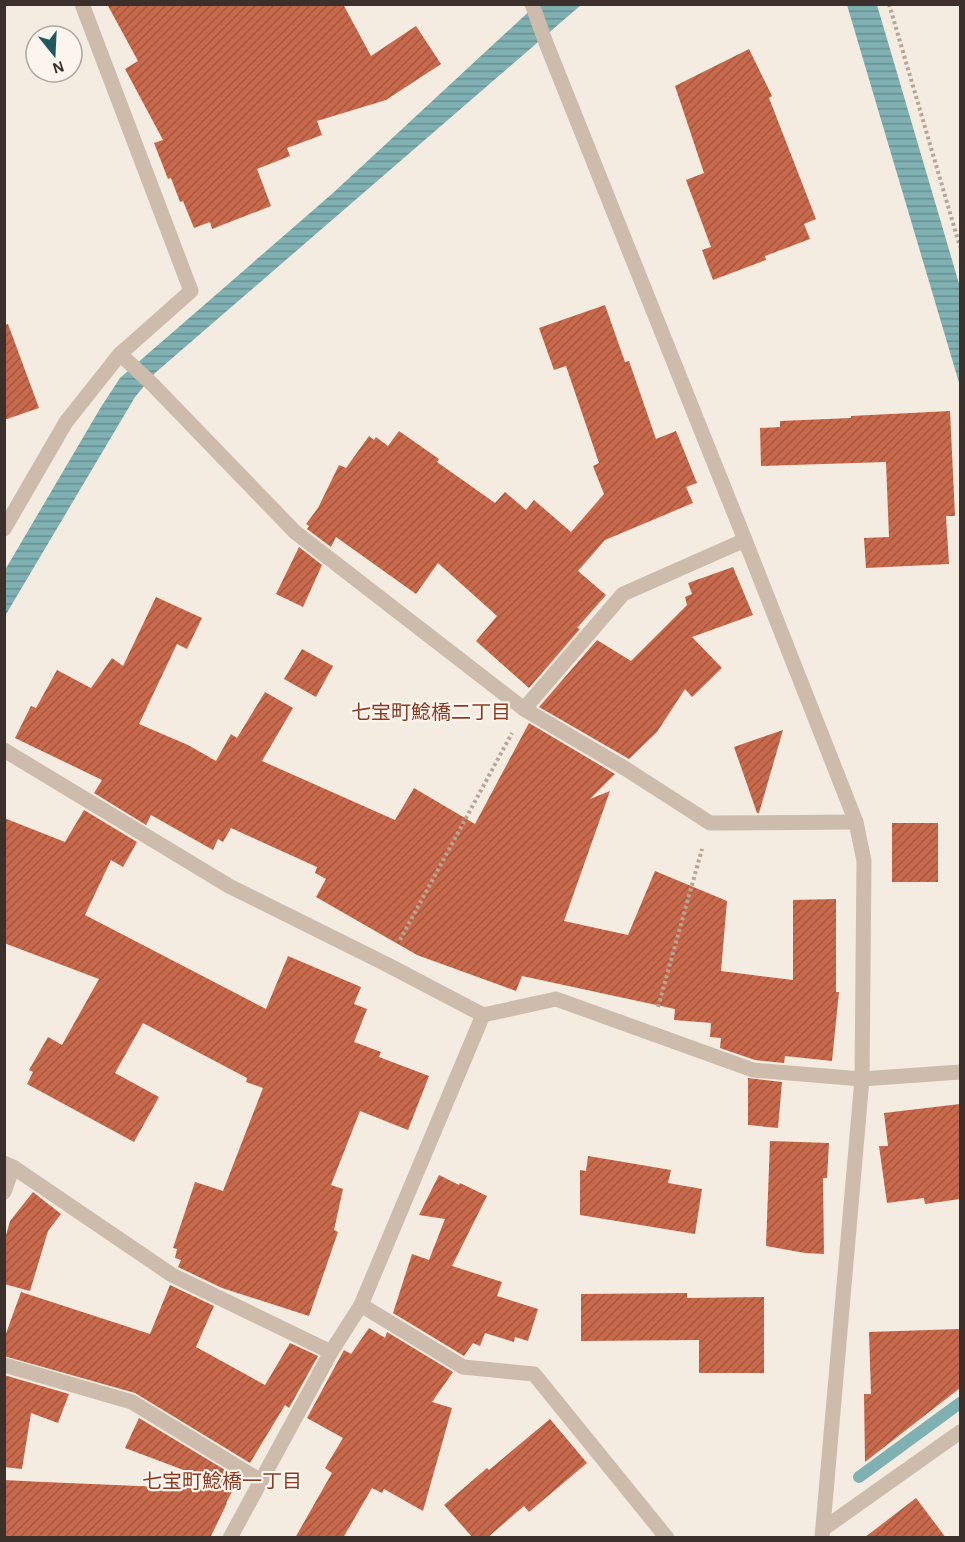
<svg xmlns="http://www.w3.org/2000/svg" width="965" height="1542" font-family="'Alegreya Sans','Noto Sans JP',sans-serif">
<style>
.water{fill:url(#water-rules)}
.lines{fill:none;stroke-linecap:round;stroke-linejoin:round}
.stream{stroke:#7fb0b2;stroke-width:12}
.building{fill:url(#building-hatch)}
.path{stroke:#b9a596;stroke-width:4;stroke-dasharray:3 3;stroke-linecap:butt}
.street{stroke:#cdbbac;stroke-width:15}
.labels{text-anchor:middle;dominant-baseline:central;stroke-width:4.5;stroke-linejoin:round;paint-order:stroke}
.neighbourhood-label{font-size:20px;fill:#8c3b22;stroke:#fbf5ee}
</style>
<defs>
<pattern id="water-rules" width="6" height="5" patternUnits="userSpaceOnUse" patternTransform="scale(1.5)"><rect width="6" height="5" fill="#7fb0b2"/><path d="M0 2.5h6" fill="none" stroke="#699091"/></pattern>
<pattern id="building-hatch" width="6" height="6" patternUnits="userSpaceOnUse" patternTransform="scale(1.5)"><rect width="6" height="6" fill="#c8694b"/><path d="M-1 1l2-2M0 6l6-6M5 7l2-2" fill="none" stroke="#a4573f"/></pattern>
</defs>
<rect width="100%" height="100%" fill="#f4ebe1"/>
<!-- water -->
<g class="water">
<polygon points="536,5 581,5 155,373 135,397 5,616 5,570 101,407 120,378 333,193"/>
<polygon points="847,5 877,5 960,287 960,386"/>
</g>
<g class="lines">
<!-- stream -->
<polyline class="stream" points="859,1477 960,1403"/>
</g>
<!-- building -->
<g class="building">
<polygon points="107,4 343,4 371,56 416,26 441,64 386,100 317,121 322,135 287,148 290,156 257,169 271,206 212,229 210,222 194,228 183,201 180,202 171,178 168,179 154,143 163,140 125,69 138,61"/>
<polygon points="749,49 772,96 769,98 816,219 804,224 810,239 765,256 766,260 713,280 702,250 711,247 686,180 704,173 675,86"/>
<polygon points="605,305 625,362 629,361 656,439 676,431 697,483 686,487 693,503 605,540 578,571 606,595 577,628 580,629 529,688 476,641 497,616 438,563 416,594 336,537 331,547 307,529 309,526 306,524 318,508 339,465 346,468 369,436 374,440 376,437 388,446 399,431 439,459 437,462 495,503 505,492 526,510 534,500 571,532 604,494 593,466 599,463 566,366 554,370 539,328"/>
<polygon points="8,324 39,408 4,420 4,325"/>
<polygon points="950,411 955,516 946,516 949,564 866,568 864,538 889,537 886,462 761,466 760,428 780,427 780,421 851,418 851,416"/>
<polygon points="299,547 322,565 303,607 276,594"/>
<polygon points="733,567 753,615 692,637 722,668 692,697 685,689 657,732 629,759 539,707 597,640 631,661 687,605 685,597 692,594 688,583"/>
<polygon points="156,597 202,618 187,649 177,644 139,724 188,745 216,761 231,734 237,738 265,692 293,708 262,761 395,820 414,788 475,824 529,723 615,774 590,799 610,791 564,921 628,935 655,871 727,901 721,971 793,980 793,900 836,899 836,992 839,992 832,1061 785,1056 784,1063 755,1060 720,1048 721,1038 710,1037 711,1023 674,1020 675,1009 522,976 516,991 417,955 316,897 326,879 315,873 317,867 231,828 223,842 218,839 213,850 151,815 146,825 94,793 102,780 15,738 31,706 36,708 57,670 91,688 112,658 123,666"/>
<polygon points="302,649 333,666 316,697 284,679"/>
<polygon points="783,730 759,813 757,813 734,747"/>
<polygon points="84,810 137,842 123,867 111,860 85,915 266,1009 288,956 361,987 354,1004 367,1009 354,1042 381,1052 379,1057 429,1076 408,1130 360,1111 331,1185 343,1189 334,1230 338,1232 309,1316 222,1288 178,1267 181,1260 175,1258 177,1249 173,1248 195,1182 223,1191 263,1088 246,1082 247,1078 143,1023 115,1073 159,1097 134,1142 27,1084 33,1072 29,1070 48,1037 62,1045 99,979 4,943 4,818 65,842"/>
<rect x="892" y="823" width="46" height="59"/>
<polygon points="748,1078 782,1082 778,1128 748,1125"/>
<polygon points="960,1104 960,1199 925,1204 924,1198 887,1203 879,1146 888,1146 884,1113"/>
<polygon points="770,1141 829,1143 827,1178 823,1178 824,1254 805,1253 766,1246"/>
<polygon points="588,1156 671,1170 668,1183 702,1189 695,1234 580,1215 580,1170 586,1171"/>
<polygon points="439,1175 459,1185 460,1183 487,1196 452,1266 502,1282 497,1296 538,1309 528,1341 515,1337 514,1342 485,1333 480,1346 473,1343 464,1356 393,1313 412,1254 429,1260 445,1219 419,1215"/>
<polygon points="33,1192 61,1214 48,1231 30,1291 4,1284 4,1242 10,1221"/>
<polygon points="170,1285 214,1306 196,1347 265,1385 290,1343 318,1356 289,1408 285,1405 250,1463 135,1393 4,1356 4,1339 21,1292 150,1334"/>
<polygon points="687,1293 687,1298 764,1297 764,1373 699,1373 699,1340 581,1341 581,1294"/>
<polygon points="369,1328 385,1338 387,1332 453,1372 432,1402 452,1408 423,1511 384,1489 382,1493 372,1488 343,1538 295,1538 332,1473 325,1468 343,1438 307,1418 344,1350 351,1354"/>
<polygon points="960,1329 960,1388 865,1462 864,1394 871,1394 869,1332"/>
<polygon points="4,1375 69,1394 58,1423 31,1413 22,1469 4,1467"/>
<polygon points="139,1418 240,1479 234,1489 125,1448"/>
<polygon points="550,1419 587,1463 529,1512 524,1506 487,1538 473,1538 444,1505 487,1468 489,1470"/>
<polygon points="4,1480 44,1482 233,1490 226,1503 227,1503 210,1538 4,1538"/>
<polygon points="916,1498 946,1538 864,1538"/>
</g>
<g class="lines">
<!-- path -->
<g class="path">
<polyline points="889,4 960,247"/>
<polyline points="400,940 512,733"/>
<polyline points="658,1007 702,849"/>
</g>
<!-- street -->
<g class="street">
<polyline points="532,4 546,43 745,540 856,822 864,861 862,1079 822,1538"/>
<polyline points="120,354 153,385 295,532 524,709 626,769 710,823 856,822"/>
<polyline points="4,529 66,422 120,354 191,291 82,4"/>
<polyline points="524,709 623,594 745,540"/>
<polyline points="4,750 229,886 386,964 483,1015 556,999 753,1070 862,1079 960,1072"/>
<polyline points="4,1163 13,1167 172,1275 331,1352"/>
<polyline points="4,1192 13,1167"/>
<polyline points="361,1305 463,1367 534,1374 667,1538"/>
<polyline points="4,1365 132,1402 261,1481"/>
<polyline points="823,1529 960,1432"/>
<polyline points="230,1538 331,1352 361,1305 483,1015"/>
</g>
</g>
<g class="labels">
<!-- neighbourhood labels -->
<g class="neighbourhood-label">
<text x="431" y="713">七宝町鯰橋二丁目</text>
<text x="222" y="1482">七宝町鯰橋一丁目</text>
</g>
</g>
<!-- border -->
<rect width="965" height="1542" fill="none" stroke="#3b302b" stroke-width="12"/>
<!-- north arrow -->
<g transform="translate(54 54) rotate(162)"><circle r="28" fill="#fbf5ee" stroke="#aea6a0" stroke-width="1.5"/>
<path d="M0-4.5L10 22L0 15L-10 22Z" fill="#1f5a5e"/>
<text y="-9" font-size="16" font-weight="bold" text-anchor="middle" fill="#3b302b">N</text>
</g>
</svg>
